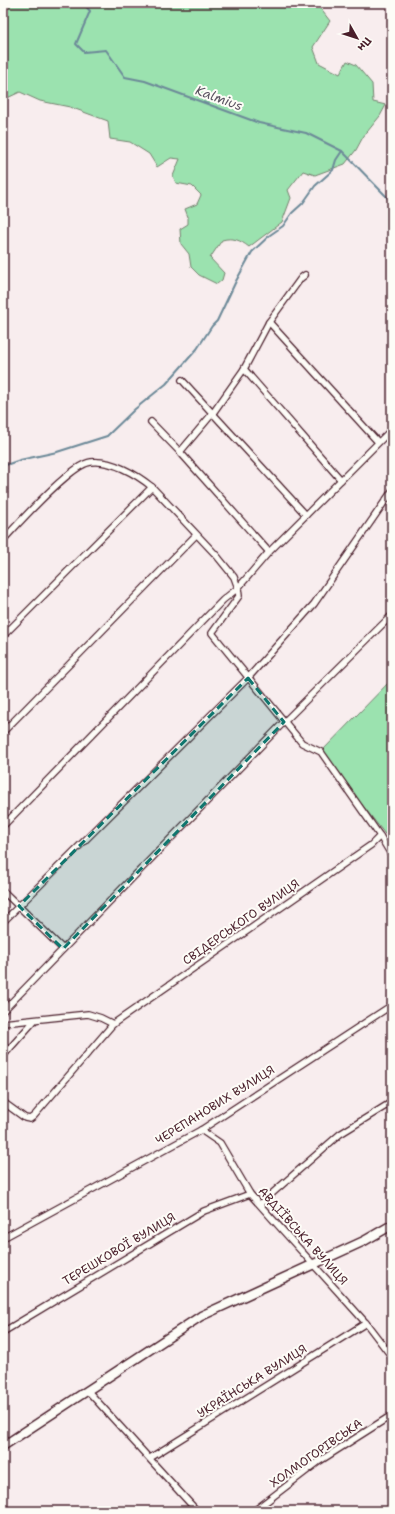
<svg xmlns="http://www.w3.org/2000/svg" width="395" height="1514" font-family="'Shantell Sans',sans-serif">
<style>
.green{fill:#9be2af;stroke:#72806d}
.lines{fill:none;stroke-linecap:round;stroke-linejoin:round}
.stream{stroke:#6c8998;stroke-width:2}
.street-casing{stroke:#4a1f2b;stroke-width:8}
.secondary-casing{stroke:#4a1f2b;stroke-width:11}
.street{stroke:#fdfcf7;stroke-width:5.5}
.secondary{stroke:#fdfcf7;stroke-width:8}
.marked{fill:#0f766e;fill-opacity:0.2;stroke:#0f766e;stroke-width:3;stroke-dasharray:8 5;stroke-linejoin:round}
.labels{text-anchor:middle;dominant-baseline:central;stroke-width:4;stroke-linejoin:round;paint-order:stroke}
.street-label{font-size:12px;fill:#4a1f2b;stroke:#fdfcf7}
.water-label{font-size:13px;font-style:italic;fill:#5b5462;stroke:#fdfcf7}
</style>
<rect width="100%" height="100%" fill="#f8edee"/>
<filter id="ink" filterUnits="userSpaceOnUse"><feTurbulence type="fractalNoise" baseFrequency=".025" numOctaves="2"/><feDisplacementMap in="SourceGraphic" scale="8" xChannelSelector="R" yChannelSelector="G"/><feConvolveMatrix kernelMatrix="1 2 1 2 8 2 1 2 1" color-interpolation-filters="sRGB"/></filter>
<g filter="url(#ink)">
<!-- green -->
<g class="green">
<path d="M 3,3 L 316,3 L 330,21 L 313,47 L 319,63 L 340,74 L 347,61 L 356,65 L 372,84 L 373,102 L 386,105 L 380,116 L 363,137 L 356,150 L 345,164 L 315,175 L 303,171 L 288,190 L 291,198 L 282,222 L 249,247 C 240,240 233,237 222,240 L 210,258 L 224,273 L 222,280 L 217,284 L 199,275 L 191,267 L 189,254 L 181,244 L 180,229 L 188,224 L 188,217 L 185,209 L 197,204 L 201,195 L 192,186 L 176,183 L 173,176 L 180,159 L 171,158 L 157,167 L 149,154 L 130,142 L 110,139 L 108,121 L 70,107 L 40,101 L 20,92 L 3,100 Z"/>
<polygon points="392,679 392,843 321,752"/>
</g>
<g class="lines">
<!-- stream -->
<g class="stream">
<polyline points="83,3 90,11 76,44 84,52 106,50 125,77 145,81 259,123 306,133 342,151 386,196 392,204"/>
<polyline points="3,9 5,3"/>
<polyline points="3,466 20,460 57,452 107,436 135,409 166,384 197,349 212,326 217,321 236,281 252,252 270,235 283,226 292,213 303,203 315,186 333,170 336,160 342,151"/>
</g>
<defs>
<g id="street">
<polyline points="269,322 378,442"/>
<polyline points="244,369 341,480"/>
<polyline points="182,380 306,515"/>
<polyline points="151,422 180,452 269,552"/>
<polyline points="180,452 213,413 244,369 269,322 301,278 305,275"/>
<polyline points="3,490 4,490"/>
<path d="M 3,540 C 19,523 71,464 91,462 C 112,460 136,474 152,487 L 217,556 L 234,577 L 238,588 L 239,596 L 212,633 L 302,743 L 321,752 L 380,836 L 392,856"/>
<polyline points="3,636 152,487"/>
<polyline points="3,732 196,535"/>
<polyline points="3,826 223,600 238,588 269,552 392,429"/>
<polyline points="3,891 63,949"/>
<polyline points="3,922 248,678 314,604 392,491"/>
<polyline points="3,1011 284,722 392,615"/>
<polyline points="3,1023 88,1014 101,1018 113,1024"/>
<polyline points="3,1056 34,1021"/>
<polyline points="3,1102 25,1118 30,1119 34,1116 113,1024 371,845 380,836"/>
<polyline points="201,1130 220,1143 250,1194 366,1323 392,1357"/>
<polyline points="260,1204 340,1134 392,1102"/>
<polyline points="3,1238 201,1130 392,1005"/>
<polyline points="3,1332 204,1211 250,1194"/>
<polyline points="87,1390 197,1511"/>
<polyline points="150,1458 366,1323"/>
<polyline points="254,1511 318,1462 392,1415"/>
</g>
<polyline id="secondary" points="3,1446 201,1316 364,1241 392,1225"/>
</defs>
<!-- street casing -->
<use href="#street" class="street-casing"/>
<!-- secondary casing -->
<use href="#secondary" class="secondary-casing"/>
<!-- street -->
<use href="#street" class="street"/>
<!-- secondary -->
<use href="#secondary" class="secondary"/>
</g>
</g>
<!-- marked area -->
<path class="marked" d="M 248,678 L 284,722 L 63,949 L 19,906 Z"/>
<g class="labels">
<!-- street labels -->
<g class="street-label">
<text transform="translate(241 922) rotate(-35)">СВIДЕРСЬКОГО ВУЛИЦЯ</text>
<text transform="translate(215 1105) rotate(-32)">ЧЕРЕПАНОВИХ ВУЛИЦЯ</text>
<text transform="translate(303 1236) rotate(48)">АВДІЇВСЬКА ВУЛИЦЯ</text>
<text transform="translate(119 1249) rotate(-31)">ТЕРЕШКОВОЇ ВУЛИЦЯ</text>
<text transform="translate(252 1381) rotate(-32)">УКРАЇНСЬКА ВУЛИЦЯ</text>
<text transform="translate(316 1453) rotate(-35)">ХОЛМОГОРІВСЬКА</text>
</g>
<!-- water labels -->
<g class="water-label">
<text transform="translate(219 98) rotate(20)">Kalmius</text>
</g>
</g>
<!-- margin -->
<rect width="395" height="1514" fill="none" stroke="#fdfcf7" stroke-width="16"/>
<rect x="8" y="8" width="379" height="1498" fill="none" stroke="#4a1f2b" stroke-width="1.5" filter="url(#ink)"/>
<!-- north arrow -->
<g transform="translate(357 38) rotate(129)" stroke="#fdfcf7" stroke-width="3" paint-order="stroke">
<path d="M0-3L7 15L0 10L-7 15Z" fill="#4a1f2b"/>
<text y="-6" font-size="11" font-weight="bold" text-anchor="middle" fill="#4a1f2b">Пн</text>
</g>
</svg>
